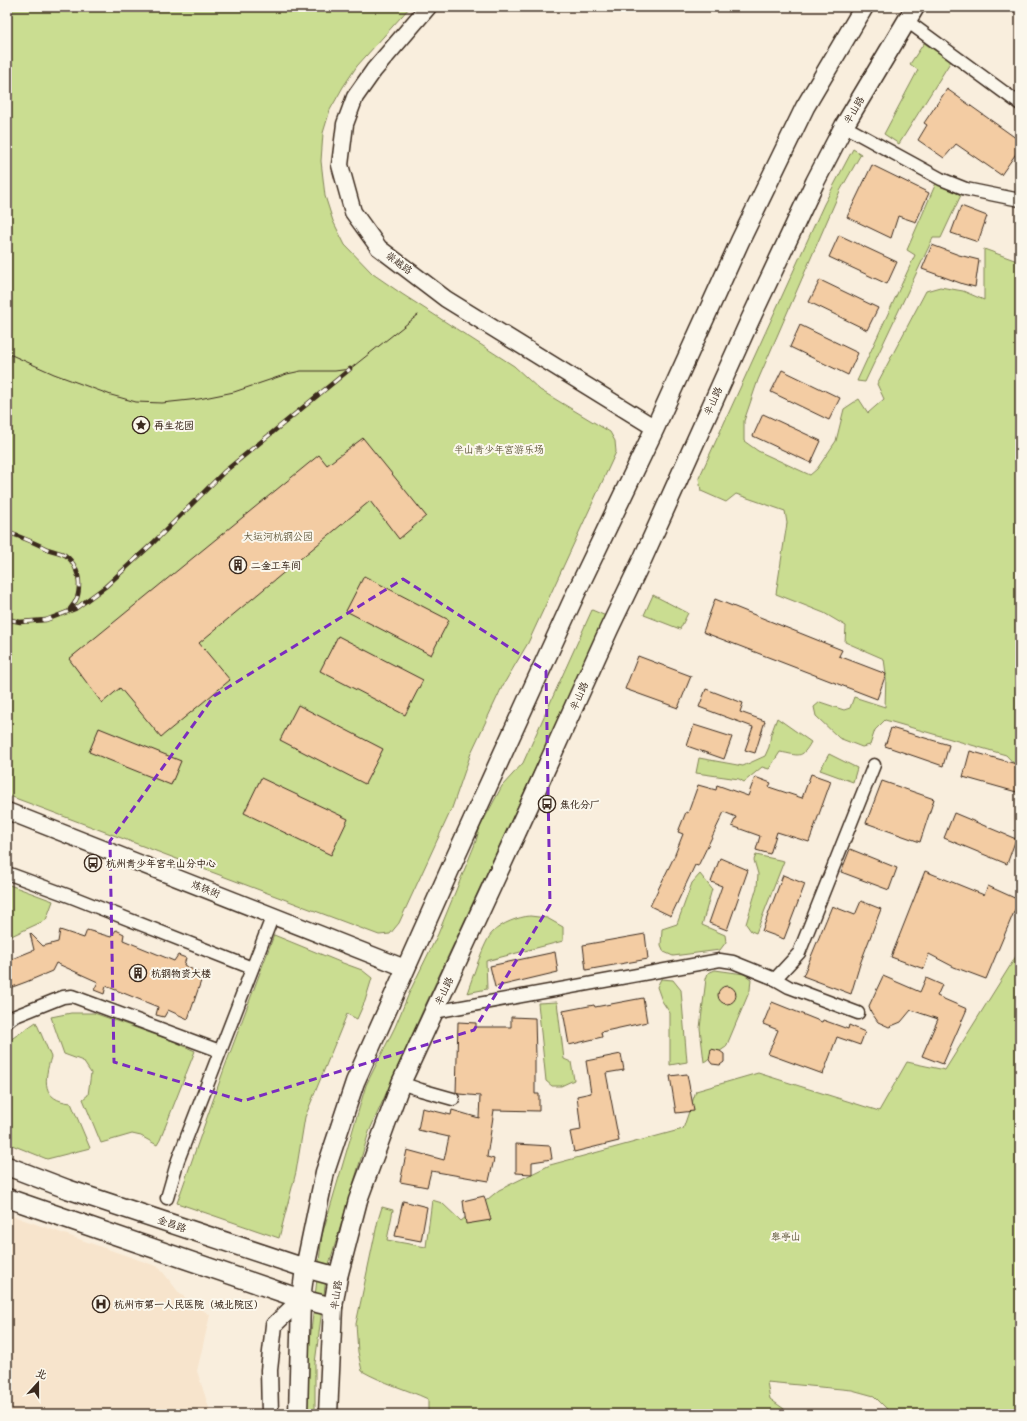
<svg xmlns="http://www.w3.org/2000/svg" width="1027" height="1421" font-family="'Shantell Sans','LXGW WenKai TC',sans-serif">
<style>
.built{fill:#f7e4cc}
.green{fill:#cadd91;stroke:#828458}
.building{fill:#f3cca3;stroke:#3b2a1e}
.lines{fill:none;stroke-linecap:round;stroke-linejoin:round}
.minor-casing{stroke:#3b2a1e;stroke-width:15}
.tertiary-casing{stroke:#3b2a1e;stroke-width:19}
.secondary-casing{stroke:#3b2a1e;stroke-width:21}
.minor{stroke:#fbf7ec;stroke-width:12}
.tertiary{stroke:#fbf7ec;stroke-width:16}
.secondary{stroke:#fbf7ec;stroke-width:18}
.tram{stroke:#3b2a1e;stroke-width:1}
.rail-casing{stroke:#3b2a1e;stroke-width:4.5}
.rail{stroke:#fbf7ec;stroke-width:3;stroke-dasharray:9;stroke-linecap:butt}
.marked{fill:none;stroke:#7b2cbf;stroke-width:3;stroke-dasharray:8 5;stroke-linejoin:round}
.labels{text-anchor:middle;dominant-baseline:central;stroke-width:4;stroke-linejoin:round;paint-order:stroke}
.street-label{font-size:10px;fill:#3b2a1e;stroke:#fbf7ec}
.poi-label{font-size:10px;font-weight:bold;fill:#3b2a1e;stroke:#fbf7ec;text-anchor:start}
.park-label{font-size:10px;fill:#5f573b;stroke:#fbf7ec}
</style>
<rect width="100%" height="100%" fill="#f9eedd"/>
<filter id="ink" filterUnits="userSpaceOnUse"><feTurbulence type="fractalNoise" baseFrequency=".025" numOctaves="2"/><feDisplacementMap in="SourceGraphic" scale="8" xChannelSelector="R" yChannelSelector="G"/><feConvolveMatrix kernelMatrix="1 2 1 2 8 2 1 2 1" color-interpolation-filters="sRGB"/></filter>
<g filter="url(#ink)">
<!-- built -->
<polygon class="built" points="7,1214 159,1267 180,1294 210,1315 197,1371 211,1414 7,1414"/>
<!-- green -->
<g class="green">
<polygon points="7,7 410,7 357,66 343,87 330,110 323,133 321,161 325,196 333,221 345,245 373,274 402,294 514,366 540,390 610,432 615,441 616,452 528,643 502,687 471,753 452,808 399,923 390,934 379,935 7,795"/>
<polygon points="924,43 951,61 899,144 884,134 918,70 910,64"/>
<polygon points="853,149 861,154 840,191 758,380 744,421 744,441 758,451 810,475 817,469 836,441 844,409 859,399 868,413 884,399 877,384 926,291 940,287 963,291 984,300 984,249 1020,262 1020,770 1006,755 885,720 875,730 870,745 862,747 839,738 816,716 814,707 820,702 844,710 850,708 854,697 885,707 886,674 884,659 845,642 846,626 824,613 776,594 787,523 785,511 736,494 726,502 701,491 699,478 824,204"/>
<polygon points="936,183 961,195 941,238 933,238 865,382 857,381 915,255 907,250"/>
<polygon points="653,595 688,613 680,629 644,615"/>
<polygon points="592,610 606,616 423,1010 369,1132 327,1271 315,1363 315,1414 306,1414 304,1394 322,1235 366,1085 395,1027 410,991 438,934 475,844 480,827 502,786 523,763"/>
<path d="M 777,718 L 811,742 C 801,760 799,755 780,752 L 769,769 L 762,767 L 744,782 L 739,779 L 696,773 L 699,758 L 743,766 L 765,756 L 769,747 L 771,734 Z"/>
<polygon points="829,754 857,768 853,782 820,770"/>
<polygon points="756,855 784,861 756,933 751,931 746,924 757,887 758,874 754,860"/>
<polygon points="700,874 712,889 702,925 725,935 726,942 720,950 673,956 664,952 661,945 662,929 677,924 692,883"/>
<polygon points="7,884 53,901 46,920 7,938"/>
<path d="M 530,916 L 547,918 L 563,927 L 563,941 L 486,961 L 487,989 L 467,993 C 472,980 484,940 493,932 C 502,923 518,917 530,916 Z"/>
<polygon points="274,935 340,962 362,970 372,978 365,1001 357,1019 347,1014 305,1117 296,1172 279,1238 177,1203 224,1069"/>
<path d="M 1020,950 L 1020,1414 L 892,1414 L 874,1396 L 852,1390 L 767,1382 L 770,1399 L 791,1414 L 428,1414 L 428,1399 C 406,1389 383,1383 362,1371 L 358,1352 L 356,1324 L 378,1220 L 382,1207 L 393,1210 L 387,1240 L 426,1247 L 432,1200 L 442,1203 L 461,1221 L 499,1190 L 550,1165 L 683,1129 L 696,1091 L 758,1073 L 879,1111 L 907,1062 L 945,1070 Z"/>
<polygon points="715,970 744,974 751,979 750,990 726,1047 704,1062 700,1028 706,979 708,973"/>
<polygon points="661,979 673,980 681,990 687,1062 670,1065 670,1013 662,1001 657,987"/>
<polygon points="557,1002 564,1059 571,1062 574,1080 561,1086 552,1086 546,1081 538,1003"/>
<polygon points="71,1013 94,1013 173,1041 195,1051 160,1140 157,1145 141,1136 132,1134 101,1143 83,1099 88,1095 91,1073 83,1061 64,1054 51,1017"/>
<path d="M 36,1022 L 51,1057 C 44,1080 41,1100 71,1103 L 90,1148 L 47,1159 L 7,1143 L 7,1042 Z"/>
</g>
<!-- building -->
<g class="building">
<polygon points="947,89 1020,141 1020,148 1001,175 956,144 944,158 918,140 927,125 924,123"/>
<polygon points="872,165 929,193 916,222 898,216 891,238 847,217"/>
<polygon points="961,206 987,216 978,242 951,233"/>
<polygon points="839,235 897,262 887,284 829,257"/>
<polygon points="932,245 959,255 979,260 975,287 963,284 922,269"/>
<polygon points="820,280 878,308 867,330 809,302"/>
<polygon points="800,325 858,353 848,375 790,347"/>
<polygon points="782,370 840,398 829,420 771,392"/>
<polygon points="763,414 821,441 811,463 753,436"/>
<polygon points="363,438 426,516 399,539 370,501 199,643 230,680 161,737 120,688 102,703 69,659 319,455 327,465"/>
<polygon points="364,576 449,620 431,655 346,611"/>
<polygon points="715,599 842,650 839,656 886,674 877,699 703,632"/>
<polygon points="338,636 423,680 405,715 320,671"/>
<polygon points="638,656 691,676 678,708 625,689"/>
<polygon points="706,689 743,703 740,712 765,721 755,753 745,750 753,727 699,707"/>
<polygon points="298,705 383,749 365,784 280,740"/>
<polygon points="694,725 732,737 724,759 687,746"/>
<polygon points="99,728 181,761 171,785 89,752"/>
<polygon points="891,728 949,745 943,766 885,746"/>
<polygon points="970,751 1020,765 1020,793 963,777"/>
<polygon points="811,774 831,781 809,842 777,832 770,854 756,850 760,836 732,826 736,817 724,812 698,866 695,865 671,916 650,906 674,857 683,834 678,832 686,812 688,813 698,785 716,790 717,785 748,796 755,777 771,783 769,787 802,798"/>
<polygon points="261,778 348,819 331,855 244,813"/>
<polygon points="882,781 934,799 920,842 866,823"/>
<polygon points="954,813 1016,839 1007,864 944,838"/>
<polygon points="850,849 897,868 889,890 841,872"/>
<polygon points="720,858 748,870 727,930 709,923 722,886 711,882"/>
<polygon points="925,871 984,895 988,886 1019,900 986,979 954,967 929,954 924,969 891,957"/>
<polygon points="783,875 805,884 784,939 762,931"/>
<polygon points="861,901 881,909 860,964 851,994 803,976 832,906 855,915"/>
<polygon points="60,930 84,938 87,930 111,937 116,930 124,934 123,940 174,961 178,955 186,958 184,965 203,975 188,1019 168,1010 164,1017 156,1015 158,1007 106,986 104,994 94,990 98,982 56,963 52,971 26,982 7,989 7,961 34,950 30,933 43,946 58,942"/>
<polygon points="645,934 648,959 586,970 583,945"/>
<polygon points="555,952 558,972 495,987 490,966"/>
<polygon points="883,976 920,992 926,978 942,985 937,996 967,1009 943,1064 922,1056 938,1019 911,1010 901,1022 889,1027 878,1022 871,1012 869,1006"/>
<circle cx="727" cy="995" r="9"/>
<polygon points="643,998 647,1022 601,1032 602,1037 569,1045 563,1011 594,1005 595,1007"/>
<polygon points="772,1002 822,1022 823,1020 848,1029 849,1025 865,1032 860,1045 837,1037 823,1074 768,1054 778,1030 763,1024"/>
<polygon points="511,1017 535,1018 536,1057 535,1057 535,1094 539,1094 539,1111 494,1110 487,1157 494,1159 489,1181 431,1171 427,1187 400,1182 407,1150 444,1160 449,1137 418,1130 422,1108 451,1115 452,1110 479,1118 480,1096 459,1094 456,1093 458,1022 476,1023 476,1027 511,1027"/>
<polygon points="711,1049 720,1051 724,1054 724,1062 720,1065 712,1064 709,1060"/>
<polygon points="621,1054 624,1070 606,1073 619,1141 574,1152 570,1132 581,1130 577,1096 591,1093 586,1061"/>
<polygon points="687,1074 694,1111 676,1113 670,1076"/>
<polygon points="516,1144 550,1146 552,1159 532,1162 532,1174 516,1173"/>
<polygon points="484,1196 491,1220 466,1224 463,1201"/>
<polygon points="403,1201 427,1207 421,1241 395,1236"/>
</g>
<g class="lines">
<defs>
<g id="minor">
<polyline points="907,21 1020,104"/>
<polyline points="844,126 941,179 966,189 1020,200"/>
<polyline points="7,873 72,897 252,968"/>
<polyline points="775,979 799,953 874,765"/>
<polyline points="434,1012 720,960 733,962 775,979 789,987 858,1013"/>
<polyline points="7,1022 13,1017 63,997 72,996 220,1051"/>
<polyline points="401,1083 421,1090 453,1099"/>
<polyline points="167,1198 178,1160 273,915"/>
</g>
<g id="tertiary">
<polyline points="428,7 374,70 355,97 345,124 340,165 353,212 379,248 446,299 655,428"/>
<polyline points="7,811 405,968"/>
<polyline points="270,1414 269,1370 274,1325 301,1299"/>
</g>
<g id="secondary">
<polyline points="7,1166 67,1189 305,1268 338,1277"/>
<polyline points="7,1198 301,1299 333,1307"/>
<polyline points="298,1414 301,1299 305,1268 325,1172 355,1082 456,856 576,593 655,428 740,241 805,107 864,7"/>
<polyline points="328,1414 333,1307 338,1277 358,1200 401,1083 533,797 609,629 643,558 750,320 815,182 844,126 915,7"/>
</g>
</defs>
<!-- minor casing -->
<use href="#minor" class="minor-casing"/>
<!-- tertiary casing -->
<use href="#tertiary" class="tertiary-casing"/>
<!-- secondary casing -->
<use href="#secondary" class="secondary-casing"/>
<!-- minor -->
<use href="#minor" class="minor"/>
<!-- tertiary -->
<use href="#tertiary" class="tertiary"/>
<!-- secondary -->
<use href="#secondary" class="secondary"/>
<!-- tram -->
<polyline class="tram" points="7,353 54,374 111,395 136,402 162,403 199,399 234,392 287,374 301,371 335,371 350,369 418,315"/>
<defs>
<g id="rail">
<path d="M 7,532 C 21,537 34,542 47,549 C 53,551 59,552 65,555 C 74,561 79,574 79,584 C 79,595 77,601 70,609"/>
<polyline points="7,619 20,622 46,620 75,609 105,587 153,543 224,472 350,369"/>
</g>
</defs>
<!-- rail casing -->
<use href="#rail" class="rail-casing"/>
<!-- rail -->
<use href="#rail" class="rail"/>
</g>
</g>
<!-- marked area -->
<path class="marked" d="M 403,579 L 546,671 L 550,905 L 474,1030 L 243,1101 L 114,1062 L 110,841 L 214,696 Z"/>
<!-- icons -->
<defs>
<symbol id="sight-ring" viewBox="-11 -11 22 22"><circle r="9.5" fill="#fbf7ec" stroke="#3b2a1e" stroke-width="1.5"/><path d="M0-6L1.8-2.2L6-1.7L2.9 1.2L3.7 5.4L0 3.3L-3.7 5.4L-2.9 1.2L-6-1.7L-1.8-2.2Z" fill="#3b2a1e"/></symbol>
<symbol id="building-ring" viewBox="-11 -11 22 22"><circle r="9.5" fill="#fbf7ec" stroke="#3b2a1e" stroke-width="1.5"/><path d="M-4-6H4V6H1V3H-1V6H-4ZM-2.5-4.3h1.7v1.8h-1.7ZM.8-4.3h1.7v1.8H.8ZM-2.5-1h1.7V.8h-1.7ZM.8-1h1.7V.8H.8Z" fill="#3b2a1e"/></symbol>
<symbol id="bus-ring" viewBox="-11 -11 22 22"><circle r="9.5" fill="#fbf7ec" stroke="#3b2a1e" stroke-width="1.5"/><path d="M-5-6H5V4H4V6H2V4H-2V6H-4V4H-5ZM-3.5-4V0h7V-4ZM-3.5 1.2v1.5H-2V1.2ZM2 1.2v1.5H3.5V1.2Z" fill="#3b2a1e"/></symbol>
<symbol id="hospital-ring" viewBox="-11 -11 22 22"><circle r="9.5" fill="#fbf7ec" stroke="#3b2a1e" stroke-width="1.5"/><path d="M-5-5h3v3.5h4V-5h3V5h-3V1.5h-4V5h-3Z" fill="#3b2a1e"/></symbol>
</defs>
<g fill-rule="evenodd">
<use href="#sight-ring" x="131" y="415" width="20" height="20"/>
<use href="#building-ring" x="228" y="555" width="20" height="20"/>
<use href="#bus-ring" x="537" y="794" width="20" height="20"/>
<use href="#bus-ring" x="83" y="853" width="20" height="20"/>
<use href="#building-ring" x="128" y="963" width="20" height="20"/>
<use href="#hospital-ring" x="91" y="1294" width="20" height="20"/>
</g>
<g class="labels">
<!-- street labels -->
<g class="street-label">
<text transform="translate(854 110) rotate(-59)">半山路</text>
<text transform="translate(399 263) rotate(37)">崇越路</text>
<text transform="translate(713 401) rotate(-66)">半山路</text>
<text transform="translate(579 696) rotate(-66)">半山路</text>
<text transform="translate(206 889) rotate(22)">炼铁街</text>
<text transform="translate(444 991) rotate(-65)">半山路</text>
<text transform="translate(172 1224) rotate(19)">金昌路</text>
<text transform="translate(336 1295) rotate(-82)">半山路</text>
</g>
<!-- poi labels -->
<g class="poi-label">
<text x="154" y="425">再生花园</text>
<text x="251" y="565">二金工车间</text>
<text x="560" y="804">焦化分厂</text>
<text x="106" y="863">杭州青少年宫半山分中心</text>
<text x="151" y="973">杭钢物资大楼</text>
<text x="114" y="1304">杭州市第一人民医院（城北院区）</text>
</g>
<!-- park labels -->
<g class="park-label">
<text x="499" y="449">半山青少年宫游乐场</text>
<text x="278" y="536">大运河杭钢公园</text>
<text x="786" y="1236">皋亭山</text>
</g>
</g>
<!-- margin -->
<rect width="1027" height="1421" fill="none" stroke="#fbf7ec" stroke-width="24"/>
<rect x="12" y="12" width="1003" height="1397" fill="none" stroke="#3b2a1e" stroke-width="1.5" filter="url(#ink)"/>
<!-- north arrow -->
<g transform="translate(38 1383) rotate(21)" stroke="#fbf7ec" stroke-width="3" paint-order="stroke">
<path d="M0-3L7 15L0 10L-7 15Z" fill="#3b2a1e"/>
<text y="-6" font-size="11" font-weight="bold" text-anchor="middle" fill="#3b2a1e">北</text>
</g>
</svg>
